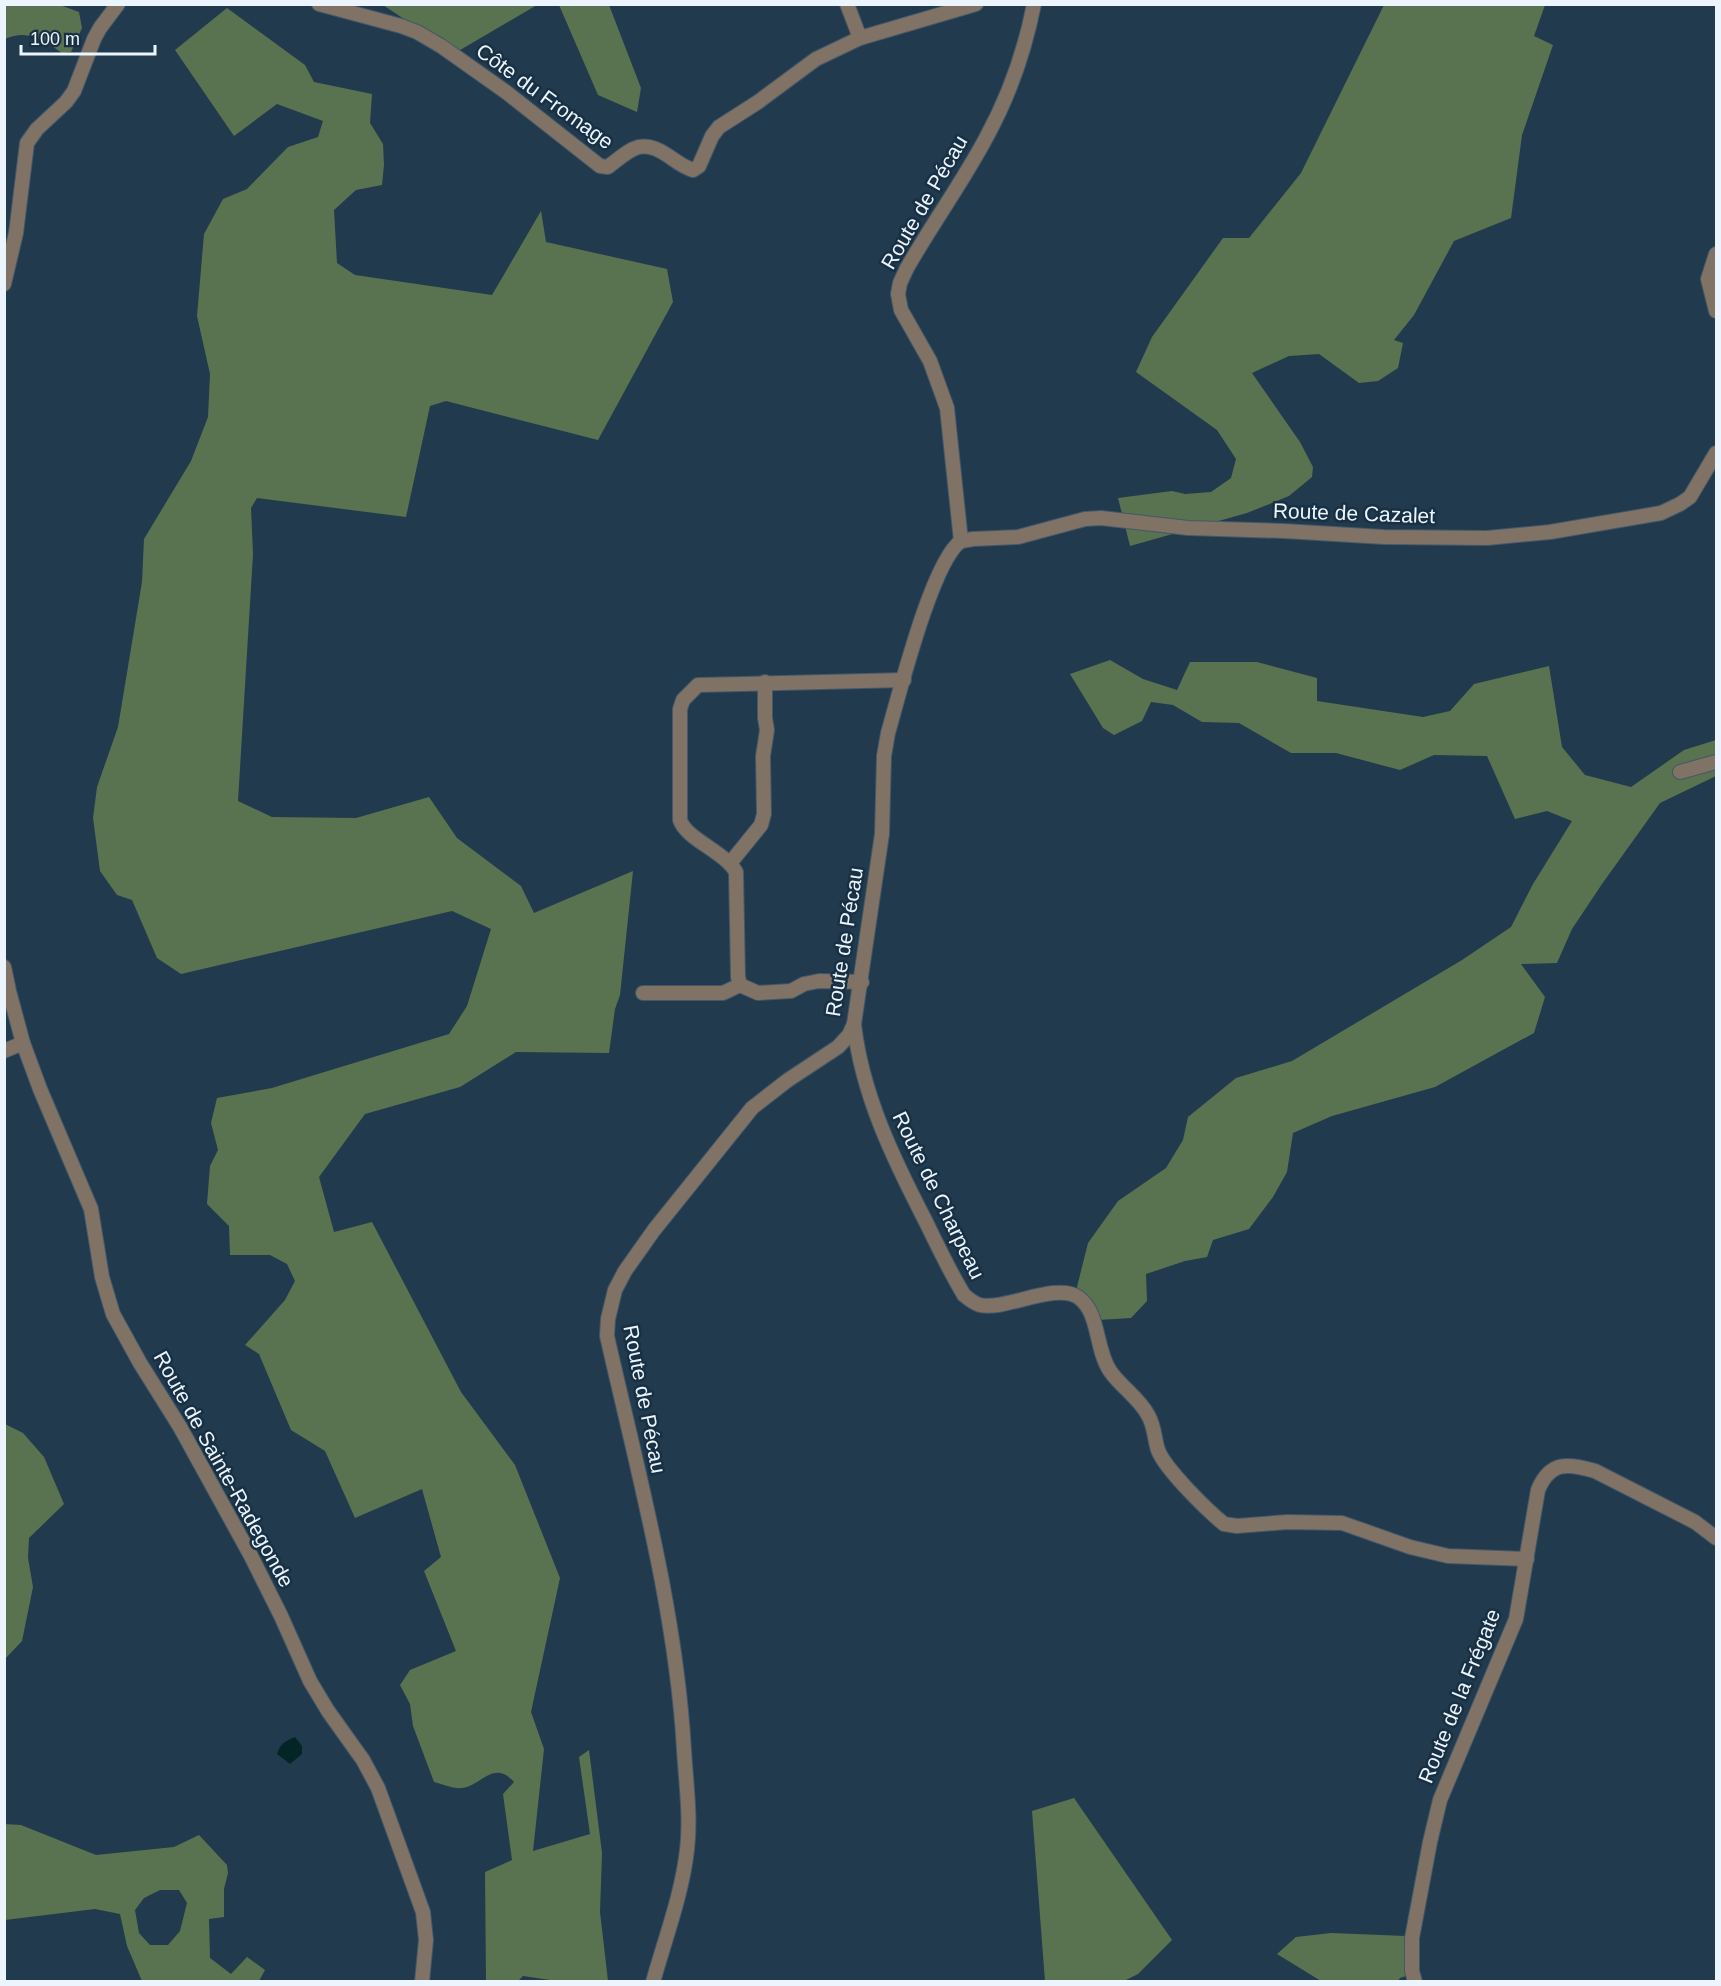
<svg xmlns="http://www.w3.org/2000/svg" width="1721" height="1986" font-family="Helvetica,sans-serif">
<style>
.forest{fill:#597350;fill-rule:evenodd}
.water{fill:#042525}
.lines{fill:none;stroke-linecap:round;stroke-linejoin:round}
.minor-casing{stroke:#42586a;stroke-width:16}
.minor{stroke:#807264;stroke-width:14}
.labels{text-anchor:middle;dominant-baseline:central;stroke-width:5;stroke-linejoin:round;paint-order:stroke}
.street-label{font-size:21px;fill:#ecf5fd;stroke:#183043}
</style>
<rect width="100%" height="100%" fill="#223a4e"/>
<!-- forest -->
<g class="forest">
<path d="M 5,4 L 60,5 L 79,12 L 82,28 L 71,52 L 62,53 C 43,40 28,29 5,39 Z"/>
<polygon points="383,5 537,5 455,53"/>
<polygon points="559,5 609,5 641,88 637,112 598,95"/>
<polygon points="1384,5 1545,5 1534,36 1553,45 1522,135 1511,218 1454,241 1414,315 1394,340 1403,343 1398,368 1378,381 1359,383 1319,354 1289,356 1252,373 1300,442 1313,467 1312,477 1289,496 1247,513 1130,546 1118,498 1172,491 1185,494 1211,492 1231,478 1236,459 1217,430 1136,372 1152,337 1223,238 1249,238 1301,173"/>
<path d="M 227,8 L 305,65 L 314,82 L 372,94 L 370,123 L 383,144 L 384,165 L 382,185 L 356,190 L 334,210 L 337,263 L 355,275 L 492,295 L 541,211 L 546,242 L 667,269 L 673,302 L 598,440 L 446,401 L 430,406 L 406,517 L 257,498 L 251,508 L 253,554 L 238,801 L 272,817 L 356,818 L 429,797 L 457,838 L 521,886 L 534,913 L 633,871 L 620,995 L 615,1009 L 609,1053 L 516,1052 L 460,1087 L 365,1114 L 319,1177 L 334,1232 L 372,1222 L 461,1392 L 515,1465 L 560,1578 L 531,1712 L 544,1749 L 533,1851 L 590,1834 L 579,1757 L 589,1750 L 602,1853 L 600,1912 L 608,1981 L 557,1981 L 523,1976 L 518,1981 L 486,1981 L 485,1872 L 512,1860 L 503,1794 L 514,1782 C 494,1759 481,1786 462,1788 C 454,1789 442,1784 434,1782 L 413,1726 L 410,1704 L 400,1685 L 410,1670 L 456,1651 L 424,1571 L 441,1557 L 422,1489 L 355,1518 L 325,1451 L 291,1430 L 259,1354 L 245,1345 L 285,1300 L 295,1281 L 287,1264 L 270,1255 L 230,1255 L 229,1226 L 207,1204 L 210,1166 L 218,1150 L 211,1123 L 217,1098 L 272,1088 L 449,1034 L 467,1006 L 491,929 L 452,911 L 181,974 L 157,958 L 132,900 L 117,895 L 100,871 L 93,818 L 97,787 L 118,727 L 142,582 L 144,539 L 191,461 L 208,417 L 210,374 L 197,316 L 204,234 L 223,199 L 247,189 L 288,147 L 318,137 L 323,121 L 277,104 L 234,136 L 175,50 Z"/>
<polygon points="1110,660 1143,679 1177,690 1190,662 1257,662 1317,678 1317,701 1423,717 1450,711 1474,684 1549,666 1562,747 1585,775 1631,787 1684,750 1716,740 1716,776 1660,803 1602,884 1572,929 1557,963 1521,964 1545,997 1534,1033 1435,1087 1332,1116 1293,1133 1287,1172 1273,1197 1249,1229 1213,1240 1207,1257 1185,1261 1146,1274 1147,1301 1131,1318 1098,1320 1077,1287 1088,1243 1118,1201 1166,1168 1183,1140 1188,1117 1236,1078 1292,1061 1462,960 1511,927 1533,884 1572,821 1547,811 1515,819 1487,756 1434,755 1400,770 1336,753 1291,753 1239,723 1202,722 1173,705 1151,702 1142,721 1114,735 1103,728 1070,674"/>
<polygon points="5,1424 23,1433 44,1457 64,1504 29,1538 28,1558 33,1587 22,1641 5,1659"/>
<polygon points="1074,1798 1172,1940 1138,1974 1124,1981 1045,1981 1032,1811"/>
<path d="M 4,1824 L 21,1825 L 96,1855 L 174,1847 L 199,1835 L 227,1865 L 228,1873 L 224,1889 L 224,1917 L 209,1919 L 210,1958 L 231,1974 L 247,1957 L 265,1970 L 259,1981 L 142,1981 L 127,1946 L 120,1914 L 95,1909 L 5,1920 ZM 160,1890 L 179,1890 L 187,1903 L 180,1931 L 168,1945 L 150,1945 L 139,1933 L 135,1910 L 144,1898 Z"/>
<polygon points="1331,1933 1406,1936 1409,1975 1400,1978 1398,1981 1321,1981 1277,1954 1296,1937"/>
</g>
<!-- water -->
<path class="water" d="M 295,1737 L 302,1746 L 302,1754 L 290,1764 L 277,1754 C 280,1744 285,1741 295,1737 Z"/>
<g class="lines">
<defs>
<g id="minor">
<path d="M 319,4 L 401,26 L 417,32 L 441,46 L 506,92 L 600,166 L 608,167 C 630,150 641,137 667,155 C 676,161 683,167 693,170 L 699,166 L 712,136 L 719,127 L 758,102 L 816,59 L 860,38 L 976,4"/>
<polyline points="847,4 860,38"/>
<polyline points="1716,254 1708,279 1716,311"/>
<polyline points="4,284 16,233 27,143 37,129 66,102 74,91 94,39 100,28 118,4"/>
<polyline points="961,541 973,539 1018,537 1085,519 1101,518 1188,528 1284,531 1384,537 1487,538 1550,532 1661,513 1680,504 1690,497 1716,453"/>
<path d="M 961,541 L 947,408 L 930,361 L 901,310 L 898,294 L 900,283 L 907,268 C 932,224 962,183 986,138 C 1008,98 1025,50 1034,4"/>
<polyline points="1680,772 1716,762"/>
<polyline points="731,862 761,825 764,814 763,756 767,730 765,718 765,682"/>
<polyline points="4,967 9,991 23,1043 40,1089 91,1209 102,1277 113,1314 140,1363 180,1427 251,1556 281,1616 310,1681 328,1711 363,1760 378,1788 423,1912 426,1940 422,1982"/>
<path d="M 862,982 L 819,981 L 804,984 L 791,991 L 758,993 L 740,985 L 738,977 L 736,872 C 725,852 686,839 680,820 L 680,709 L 683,700 L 698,685 L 904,680"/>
<polyline points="643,993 723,993 740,985"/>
<path d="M 854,1024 C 862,1095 894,1160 926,1222 C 938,1247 950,1272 964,1295 C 969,1299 973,1303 980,1305 C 1005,1311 1055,1282 1078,1297 C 1100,1312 1095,1349 1110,1371 C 1121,1387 1139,1398 1148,1415 C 1155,1427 1154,1438 1158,1450 C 1165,1469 1208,1511 1224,1524 L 1237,1526 L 1287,1522 L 1342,1523 L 1410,1547 L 1448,1556 L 1527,1559"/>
<polyline points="4,1051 23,1043"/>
<path d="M 653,1982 C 665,1939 682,1894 687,1850 C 691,1817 686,1783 684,1750 C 676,1610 638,1473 607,1336 L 608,1319 L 615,1290 L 625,1271 L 654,1230 L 752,1108 L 788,1080 L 838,1047 L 849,1035 L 854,1024 L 882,834 L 884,756 L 888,733 C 899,695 932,561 961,541"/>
<path d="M 1415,1982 L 1412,1971 L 1412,1938 L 1430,1842 L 1440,1800 L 1516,1619 L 1538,1490 C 1550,1461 1568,1463 1595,1471 L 1695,1522 L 1716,1538"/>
</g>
</defs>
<!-- minor casing -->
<use href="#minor" class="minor-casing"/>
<!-- minor -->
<use href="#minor" class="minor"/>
</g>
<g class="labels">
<!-- street labels -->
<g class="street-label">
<text transform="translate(545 96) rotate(36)">Côte du Fromage</text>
<text transform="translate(924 202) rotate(-60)">Route de Pécau</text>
<text transform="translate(1354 513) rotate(2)">Route de Cazalet</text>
<text transform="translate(844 942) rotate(-81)">Route de Pécau</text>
<text transform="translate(939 1195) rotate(64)">Route de Charpeau</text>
<text transform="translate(645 1399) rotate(79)">Route de Pécau</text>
<text transform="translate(224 1469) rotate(61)">Route de Sainte-Radegonde</text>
<text transform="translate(1459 1696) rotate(-68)">Route de la Frégate</text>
</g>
</g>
<!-- border -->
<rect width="1721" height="1986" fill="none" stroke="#ecf5fd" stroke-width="12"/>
<!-- scale -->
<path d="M21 45v9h134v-9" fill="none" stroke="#ecf5fd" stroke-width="3"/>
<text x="30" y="45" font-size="18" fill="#ecf5fd" stroke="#183043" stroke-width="4.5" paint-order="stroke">100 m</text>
</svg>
